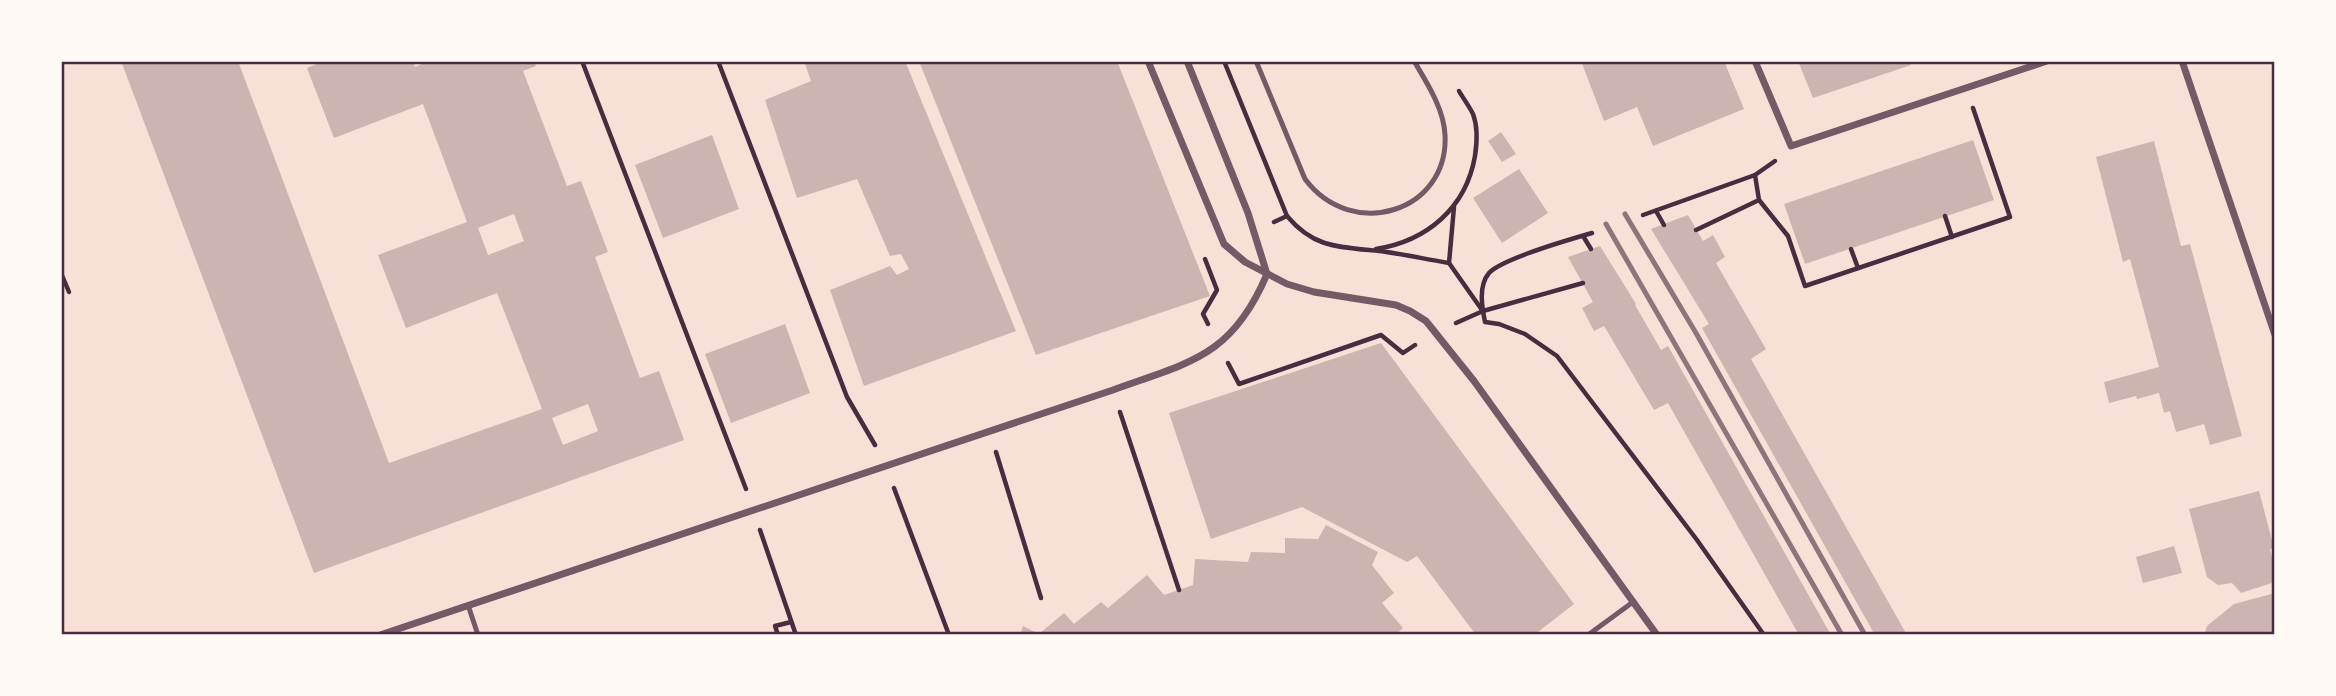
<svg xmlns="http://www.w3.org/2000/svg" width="2336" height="696" font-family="'Public Sans',sans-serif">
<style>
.building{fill:#ccb4b1;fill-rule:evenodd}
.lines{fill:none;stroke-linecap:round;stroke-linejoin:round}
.path{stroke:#4a2c40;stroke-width:4.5}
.service{stroke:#755966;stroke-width:5}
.minor{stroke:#755966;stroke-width:7}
.rail{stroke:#8f747c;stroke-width:5}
.neatline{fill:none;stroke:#4a2c40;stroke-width:2.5}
</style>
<rect width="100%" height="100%" fill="#f7e1d7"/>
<!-- building -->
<g class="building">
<path d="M 121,61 L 238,61 L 389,463 L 542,409 L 497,293 L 406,328 L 378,255 L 467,222 L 423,104 L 334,138 L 307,68 L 324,61 L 413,61 L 415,67 L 429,61 L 534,61 L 536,66 L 523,71 L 567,186 L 581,181 L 608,252 L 595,257 L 640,378 L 659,371 L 684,440 L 314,573 ZM 514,214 L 524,241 L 488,255 L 478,228 ZM 588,404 L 598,431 L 563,445 L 552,418 Z"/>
<polygon points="804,61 905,61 1016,331 864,386 830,290 890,266 897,275 909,269 901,254 890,256 857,179 797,198 765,100 811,81"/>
<polygon points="919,61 1117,61 1210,296 1036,355"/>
<polygon points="1581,61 1724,61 1744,109 1653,146 1637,107 1604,121"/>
<polygon points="1798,61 1910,61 1911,65 1813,98"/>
<polygon points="1501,132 1516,154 1502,162 1488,141"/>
<polygon points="712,135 739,209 663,238 635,165"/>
<polygon points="1973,140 1994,200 1805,264 1784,204"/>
<polygon points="2154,141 2181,246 2190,244 2242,436 2210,445 2204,424 2176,432 2170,411 2164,413 2159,393 2137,399 2136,396 2109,403 2104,382 2159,367 2130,259 2123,262 2096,157"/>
<polygon points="1519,169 1548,213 1502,243 1473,198"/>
<polygon points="1688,215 1703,241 1713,235 1725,257 1716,263 1766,349 1751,359 1907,635 1875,635 1702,328 1709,324 1651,229"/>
<polygon points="1600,246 1636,304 1635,305 1661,350 1668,346 1831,635 1799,635 1668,403 1654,410 1604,326 1594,331 1582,308 1593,302 1568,257"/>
<polygon points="785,324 810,393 731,423 705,354"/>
<polygon points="1381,343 1574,604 1534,635 1476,635 1417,556 1407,562 1302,507 1211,539 1169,413"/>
<polygon points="2259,491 2274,548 2270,549 2275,570 2275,582 2241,593 2232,583 2218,585 2207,577 2189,509"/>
<polygon points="1326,525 1378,552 1372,565 1394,593 1382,603 1403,628 1395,635 1020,635 1023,626 1039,634 1064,613 1074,624 1101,602 1108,608 1147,575 1164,595 1193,585 1195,559 1248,562 1251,552 1285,553 1285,538 1318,539"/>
<polygon points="2174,546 2182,573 2143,583 2136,557"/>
<polygon points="2275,593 2275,635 2204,635 2207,626 2234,604"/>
</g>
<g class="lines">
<!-- path -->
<g class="path">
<polyline points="582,61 746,489"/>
<polyline points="718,61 847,397 875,445"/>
<polyline points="1224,61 1287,216"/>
<polyline points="1759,200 1788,236 1805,286 2010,217 1973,108"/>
<polyline points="1454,207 1449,263 1482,310"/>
<polyline points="1656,211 1664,225"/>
<polyline points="1643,215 1755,175 1775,161"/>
<polyline points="1945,216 1952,237"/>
<path d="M 1274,222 L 1287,216 C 1311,245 1334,247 1369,250 C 1396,252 1423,259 1449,263"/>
<polyline points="1696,230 1759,200 1755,175"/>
<path d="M 1592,233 C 1571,239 1502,259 1489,273 C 1478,286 1482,307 1485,322 L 1499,324 L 1525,334 L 1557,356 L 1697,540 L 1764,635"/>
<polyline points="1583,236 1591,249"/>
<path d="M 1376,249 C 1427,241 1466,208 1475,156 C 1477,143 1478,127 1473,114 C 1469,106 1463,98 1459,91"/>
<polyline points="1851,249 1858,268"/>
<polyline points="1205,259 1217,290 1203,314 1208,324"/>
<polyline points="61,273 69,292"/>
<polyline points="1456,323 1483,311 1583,283"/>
<polyline points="1228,363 1239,384 1381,335 1403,353 1415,345"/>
<polyline points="1120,412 1179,590"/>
<polyline points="996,452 1041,598"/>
<polyline points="894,488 949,635"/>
<polyline points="760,530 796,635"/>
<polyline points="778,635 775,626 791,622"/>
</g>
<!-- service -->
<g class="service">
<path d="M 1256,61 L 1305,179 C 1352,242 1449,212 1445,135 C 1444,109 1427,83 1414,61"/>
<polyline points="468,605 478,635"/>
<polyline points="1588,635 1633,602"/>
</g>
<!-- minor -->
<g class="minor">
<polyline points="1148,61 1224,244 1245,262 1287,284 1314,292 1396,305 1410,311 1426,321 1474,381 1657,635"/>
<polyline points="1187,61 1248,213 1267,274"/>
<polyline points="1755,61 1791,146 2047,61"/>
<polyline points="2182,61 2275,335"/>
<path d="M 380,635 L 1113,390 C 1190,362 1232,357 1267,274"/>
</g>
<!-- rail -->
<g class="rail">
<polyline points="1625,214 1696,333 1865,635"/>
<polyline points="1606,224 1842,635"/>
</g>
</g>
<!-- border -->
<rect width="2336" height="696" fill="none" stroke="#fffaf5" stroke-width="126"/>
<rect x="63" y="63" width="2210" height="570" class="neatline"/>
</svg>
